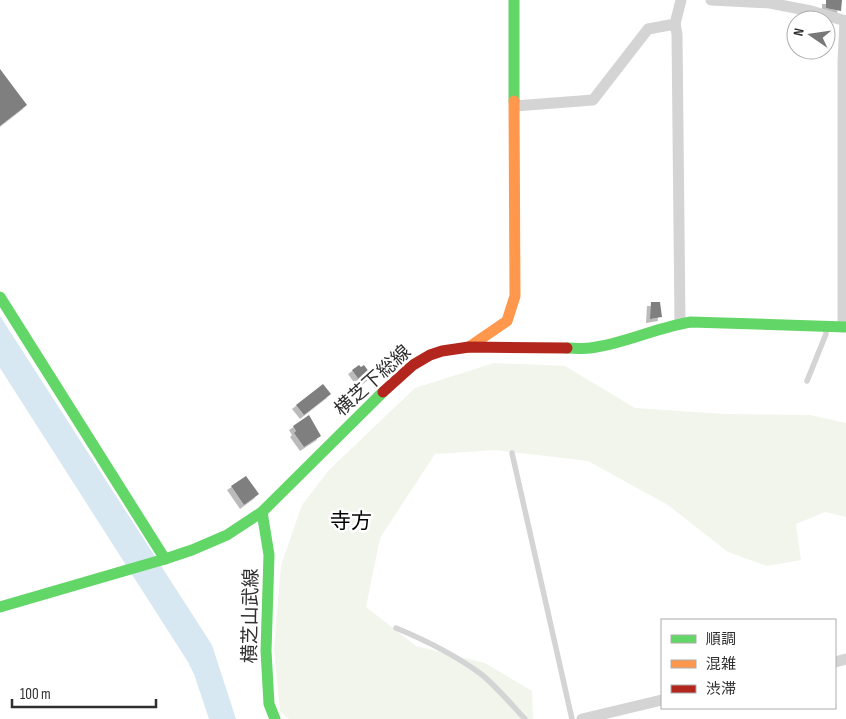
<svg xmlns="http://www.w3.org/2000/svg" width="846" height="719" font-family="'Sofia Sans Condensed','Noto Sans JP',sans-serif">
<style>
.green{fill:#f1f5ec}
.water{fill:#d8e8f2}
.building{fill:#7f7f7f;filter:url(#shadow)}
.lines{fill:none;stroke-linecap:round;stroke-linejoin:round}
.lane{stroke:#d4d4d4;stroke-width:5.5}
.street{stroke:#d4d4d4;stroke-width:11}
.fast{stroke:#63d668;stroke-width:11}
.slow{stroke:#ff974d;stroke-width:11}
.jam{stroke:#b3261e;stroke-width:11}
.labels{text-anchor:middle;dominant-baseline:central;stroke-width:5;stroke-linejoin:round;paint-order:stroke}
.street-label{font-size:19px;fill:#2f2f2f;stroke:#fff}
.quarter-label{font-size:21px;fill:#000;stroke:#fff}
</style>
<defs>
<filter id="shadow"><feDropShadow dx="-4" dy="4" stdDeviation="0" flood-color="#0004"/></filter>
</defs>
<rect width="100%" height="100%" fill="#fff"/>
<!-- green -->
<polygon class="green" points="494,363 565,366 635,408 724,414 810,415 846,423 846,517 825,512 796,524 801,560 767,566 728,552 668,505 588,461 495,450 435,454 380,538 366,607 416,646 485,663 532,691 533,719 289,719 280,711 274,649 281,565 302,505 330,469 415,388"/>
<!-- water -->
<polygon class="water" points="0,316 212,645 236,719 209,719 194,674 188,662 0,368"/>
<!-- building -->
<g class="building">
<polygon points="826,0 842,0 841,11 826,8"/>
<polygon points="0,69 27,105 0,126"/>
<polygon points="651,302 660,302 662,317 650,319"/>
<polygon points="359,365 361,367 364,365 372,376 362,384 352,370"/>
<polygon points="323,384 331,394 304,415 296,405"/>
<polygon points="309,415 321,436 304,447 294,433 296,431 293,426"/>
<polygon points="246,476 259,494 244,505 231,486"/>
</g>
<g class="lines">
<!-- lane -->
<g class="lane">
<polyline points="807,381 826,334 826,330"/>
<polyline points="512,453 572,719"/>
<path d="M 396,628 C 425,640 455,655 481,674 C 497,687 511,704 525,719"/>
</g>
<!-- street -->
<g class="street">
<polyline points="711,0 770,3 811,11 846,21"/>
<polyline points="675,24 677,34 680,324"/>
<polyline points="515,106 593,100 648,29 675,24 681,0"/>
<polyline points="843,327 843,61 845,21"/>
<polyline points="835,662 846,659"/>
<polyline points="582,719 662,700"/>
</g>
<!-- fast -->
<g class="fast">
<polyline points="514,0 514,101"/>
<polyline points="0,297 165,559"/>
<path d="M 567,348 C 574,348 583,349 590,348 C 625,344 657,327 691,322 L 846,327"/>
<polyline points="262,512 269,555 266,651 269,704 275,719"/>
<polyline points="0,607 165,559 192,550 227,535 262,512 383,392"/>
</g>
<!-- slow -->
<polyline class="slow" points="469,347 507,321 515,296 514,101"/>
<!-- jam -->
<polyline class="jam" points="383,392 413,365 430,355 442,351 469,347 567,348"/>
</g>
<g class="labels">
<!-- street labels -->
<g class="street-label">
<text transform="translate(373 381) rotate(-42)">横芝下総線</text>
<text transform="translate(251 616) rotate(-89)">横芝山武線</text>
</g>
<!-- quarter labels -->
<g class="quarter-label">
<text x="351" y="521">寺方</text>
</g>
</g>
<!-- legend -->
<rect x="661" y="619" width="175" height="90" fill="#ffffff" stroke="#acacac"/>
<rect x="671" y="635" width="25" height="8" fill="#63d668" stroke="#acacac"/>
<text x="706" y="644" font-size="15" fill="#2f2f2f">順調</text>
<rect x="671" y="660" width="25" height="8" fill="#ff974d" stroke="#acacac"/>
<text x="706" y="669" font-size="15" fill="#2f2f2f">混雑</text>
<rect x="671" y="685" width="25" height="8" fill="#b3261e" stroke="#acacac"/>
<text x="706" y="694" font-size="15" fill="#2f2f2f">渋滞</text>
<!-- north arrow -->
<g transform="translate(811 35) rotate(283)"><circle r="24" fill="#ffffff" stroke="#acacac"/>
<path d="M0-4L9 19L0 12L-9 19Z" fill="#787878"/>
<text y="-8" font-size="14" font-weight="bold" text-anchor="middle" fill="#2f2f2f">N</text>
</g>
<!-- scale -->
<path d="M12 699v8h144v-8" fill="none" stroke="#2f2f2f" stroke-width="2.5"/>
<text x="20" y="699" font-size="15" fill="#2f2f2f" stroke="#ffffff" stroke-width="4" paint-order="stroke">100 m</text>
</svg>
